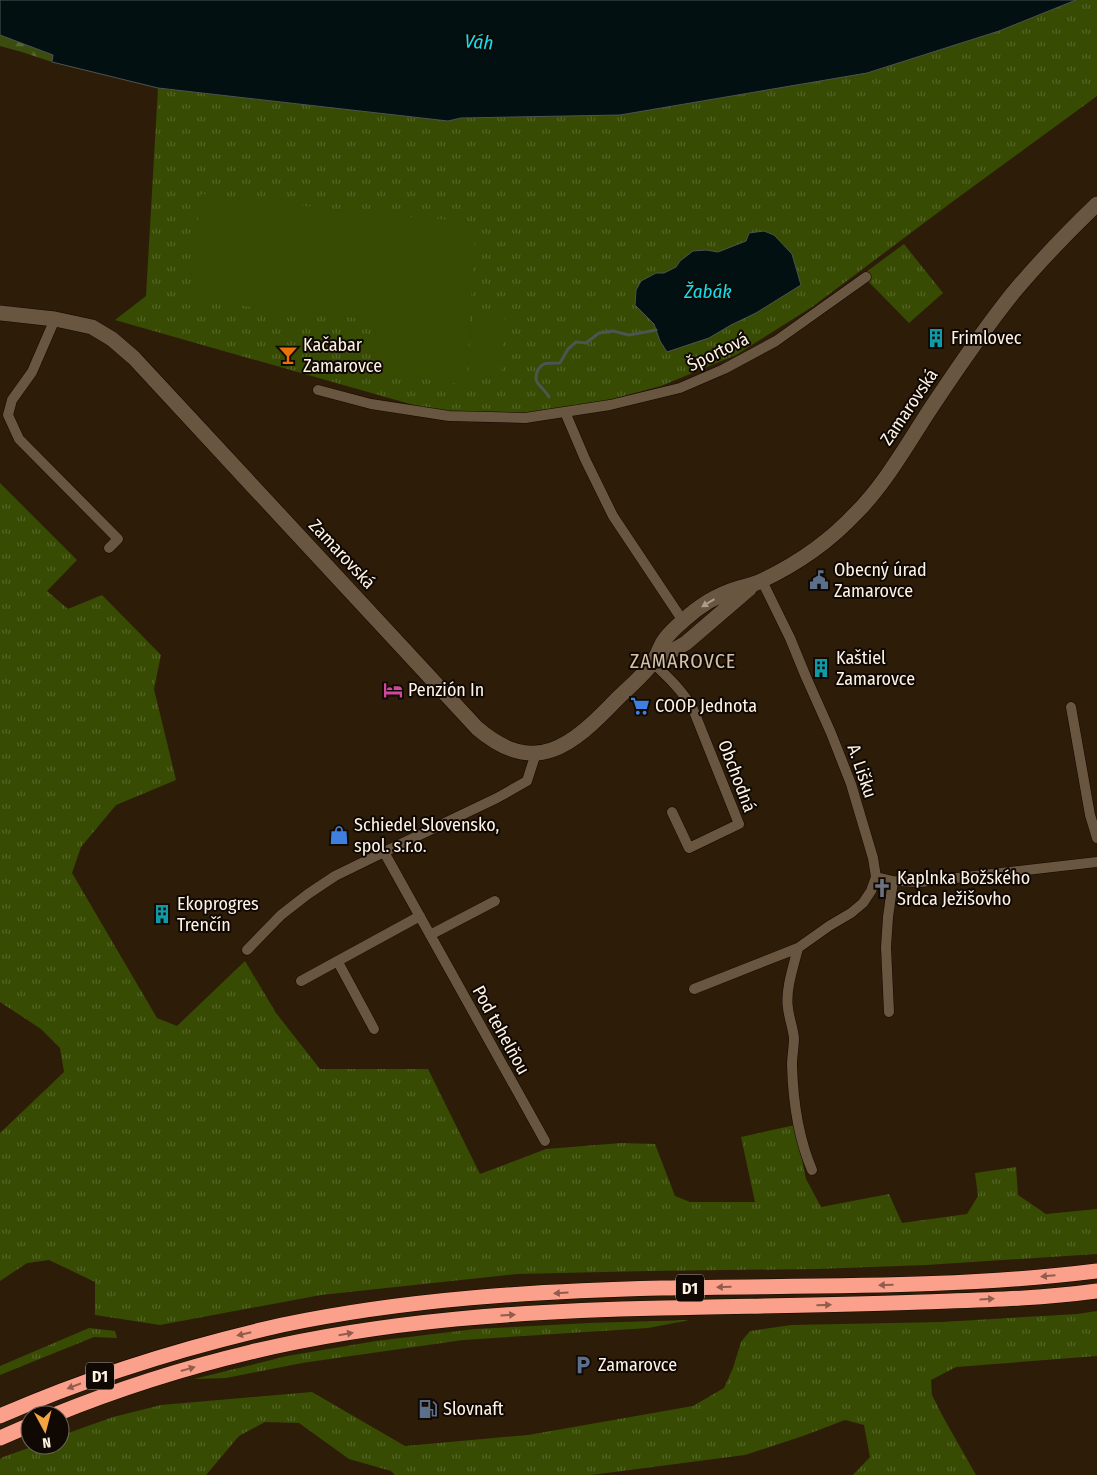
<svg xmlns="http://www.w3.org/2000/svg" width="1097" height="1475" viewBox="0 0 1097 1475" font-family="'Fira Sans Condensed',sans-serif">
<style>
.grass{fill:url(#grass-tufts)}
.forest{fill:url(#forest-firs)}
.pitch{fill:#374b03}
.water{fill:#021011;stroke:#4e5451}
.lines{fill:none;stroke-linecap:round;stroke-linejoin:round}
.stream{stroke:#4e5451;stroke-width:3}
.street-casing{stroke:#150700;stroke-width:11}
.secondary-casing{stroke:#150700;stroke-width:16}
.highway-casing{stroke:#150700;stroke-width:16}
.street{stroke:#685640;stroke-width:10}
.secondary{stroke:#685640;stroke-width:15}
.highway{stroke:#fba08a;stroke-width:15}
.oneway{fill:#ac9d8b}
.oneway2{fill:#915c4d}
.labels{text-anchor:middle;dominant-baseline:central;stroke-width:4;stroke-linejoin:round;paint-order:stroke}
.shield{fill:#100903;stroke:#b7ada2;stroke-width:1}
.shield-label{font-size:16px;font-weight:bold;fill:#fef3e6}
.poi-label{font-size:18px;fill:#fef3e6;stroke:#100903;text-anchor:start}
.street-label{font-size:18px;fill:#fef3e6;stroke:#100903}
.water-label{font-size:19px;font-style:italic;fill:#12e0f1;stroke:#100903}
.quarter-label{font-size:20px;letter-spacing:1px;fill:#d5c0a7;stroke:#100903}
</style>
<defs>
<pattern id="grass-tufts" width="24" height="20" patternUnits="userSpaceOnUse" patternTransform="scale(1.25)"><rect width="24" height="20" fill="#374b03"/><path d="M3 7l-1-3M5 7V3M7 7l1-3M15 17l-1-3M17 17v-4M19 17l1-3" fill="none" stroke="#556528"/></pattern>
<pattern id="forest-firs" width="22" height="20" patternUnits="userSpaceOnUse" patternTransform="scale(1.25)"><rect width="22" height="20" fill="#3a4d0f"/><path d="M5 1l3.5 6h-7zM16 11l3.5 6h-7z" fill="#586732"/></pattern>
</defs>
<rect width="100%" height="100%" fill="#2d1d08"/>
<path class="grass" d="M1076,0H1097V96L948,205L812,307L736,355L661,386L590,405L536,415L438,412L115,320L146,296L158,88L448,121L461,118L620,115L867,73L999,31Z
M904,244L943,293L909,323L862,275Z
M0,483L77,560L47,591L68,609L102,595L161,655L154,689L176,780L116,805L81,847L72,873L157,1018L177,1026L245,961L276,1013L320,1069H428L480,1174L546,1149L621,1143L655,1144L675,1196L690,1202H755L741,1137L795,1125L806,1179L821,1207L889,1194L902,1223L967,1214L978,1196L975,1173L1016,1167L1018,1195L1046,1214L1097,1209V1254L926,1265L816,1269L647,1271L517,1274L321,1295L160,1325L95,1315V1282L49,1260L27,1263L0,1281V1133L64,1072L60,1048L41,1029L0,1002Z
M1097,1311V1356L956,1367L931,1380L932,1395L942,1415L976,1475H853L870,1457L864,1425L845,1420L803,1436L745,1455L591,1475H395L391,1471L349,1459L299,1423L265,1422L239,1436L206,1475H0V1459L3,1457L37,1445H60V1436L113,1417L161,1405L312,1392L405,1446L528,1435L693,1406L724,1388L733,1368L741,1342L750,1331L791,1325L942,1322L1077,1314Z
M690,1320L648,1328L463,1340L302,1363L226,1378L194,1379L287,1356L376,1341L475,1329L590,1323Z
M89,1328L115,1331L117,1338L94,1337L0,1375V1366Z"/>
<path class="forest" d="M0,35L53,55L52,62L22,52L0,46Z"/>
<path class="pitch" d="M201,194L384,215L476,222L466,385L374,371L376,320L189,300Z
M473,313L505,316L501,377L468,375Z"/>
<path class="water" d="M0,0H1076L999,31L867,73L620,115L461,118L448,121L158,88L52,62L53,55L0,35Z
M764,231L774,235L792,254L801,285L756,313L731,325L709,338L667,352L660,341L654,324L635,305L636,290L641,281L656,273H664L676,267L680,261L693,251L706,250L718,252L746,241L749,233Z"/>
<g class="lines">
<path class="stream" d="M549,397C545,390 540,387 537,382C534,376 538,367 544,364C548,363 556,363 560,363L568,349L576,342L586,343L599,333L613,331L629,335L656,330"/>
<g class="street-casing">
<path id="street" d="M55,319L32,372L12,400L8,415L19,439L118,539L109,548
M318,390L371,404L449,416L525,418L610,405L680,388L724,369L776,341L866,277
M565,412L585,459L613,516L683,621
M652,662C668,677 682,690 693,709L739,824L689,848L672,812
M1071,707L1090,815L1097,838
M384,852L545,1141
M876,877L893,881L921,882L1097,862
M430,935L495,901
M798,948C794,965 785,990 788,1008C789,1018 793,1028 794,1038C794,1047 792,1056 792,1065C793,1101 798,1137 812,1170
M247,950L281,915L308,894L335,876L384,852L497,798L527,781L536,753
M338,962L374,1029
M301,981L420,916
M694,989L798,948L829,926L851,913L863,903L871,891L876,877L873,858L851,784L831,733L806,677L790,638L762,581
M889,1012L886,947L888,917L893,881"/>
</g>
<g class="secondary-casing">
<path id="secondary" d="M0,313L55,319L92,327L112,339L134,358L477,728C535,778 572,746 617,699C628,688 644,675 653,662C657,656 659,649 663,642C668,634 677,626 684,620C698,607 717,595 736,589C744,586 753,585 761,581C795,565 830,541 856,513C888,481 911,437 937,399C961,363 986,327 1013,293C1039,262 1068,232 1097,204
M653,662L686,643L750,588"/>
</g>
<g class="highway-casing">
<path id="highway" d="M54,1415C118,1389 184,1368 251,1352C385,1320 525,1311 662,1308C749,1306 836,1305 922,1302C980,1300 1039,1299 1097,1291
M0,1416C91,1376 185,1347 282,1325C406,1299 535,1291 661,1288C806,1285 952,1289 1097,1271
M0,1438L30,1425"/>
</g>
<use href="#street" class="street"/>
<use href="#secondary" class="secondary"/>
<use href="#highway" class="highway"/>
</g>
<defs><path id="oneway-solid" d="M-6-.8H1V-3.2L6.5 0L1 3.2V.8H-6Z" transform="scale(1.25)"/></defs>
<use class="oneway" href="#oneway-solid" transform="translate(708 603) rotate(149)"/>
<g class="oneway2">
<use href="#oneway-solid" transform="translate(1048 1276) rotate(175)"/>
<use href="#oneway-solid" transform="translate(886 1285) rotate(178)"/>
<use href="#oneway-solid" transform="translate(724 1287) rotate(179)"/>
<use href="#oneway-solid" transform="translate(561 1293) rotate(177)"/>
<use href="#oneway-solid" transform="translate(987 1299) rotate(-4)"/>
<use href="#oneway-solid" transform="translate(824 1305) rotate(-1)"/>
<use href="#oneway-solid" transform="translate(508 1315) rotate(-4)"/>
<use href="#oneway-solid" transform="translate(244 1334) rotate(167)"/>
<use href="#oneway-solid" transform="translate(346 1334) rotate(-10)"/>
<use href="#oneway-solid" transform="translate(188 1369) rotate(-16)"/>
<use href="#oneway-solid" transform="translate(74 1386) rotate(159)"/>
</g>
<defs>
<g id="building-bare" transform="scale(1.5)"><path d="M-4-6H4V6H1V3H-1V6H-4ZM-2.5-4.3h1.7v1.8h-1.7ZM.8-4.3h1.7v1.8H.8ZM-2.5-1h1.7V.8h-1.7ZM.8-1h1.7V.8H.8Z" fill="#0f9aa8" stroke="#100903" stroke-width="2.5" paint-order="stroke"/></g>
<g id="bar-bare" transform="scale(1.5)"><path d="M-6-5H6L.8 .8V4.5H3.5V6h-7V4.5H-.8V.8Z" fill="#e8710a" stroke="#100903" stroke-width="2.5" paint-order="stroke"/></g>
<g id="civic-bare" transform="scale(1.5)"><path d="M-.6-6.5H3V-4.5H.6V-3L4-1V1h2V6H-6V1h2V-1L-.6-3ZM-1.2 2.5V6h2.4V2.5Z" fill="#5c6f8a" stroke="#100903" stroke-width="2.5" paint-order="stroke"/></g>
<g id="hotel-bare" transform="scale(1.5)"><path d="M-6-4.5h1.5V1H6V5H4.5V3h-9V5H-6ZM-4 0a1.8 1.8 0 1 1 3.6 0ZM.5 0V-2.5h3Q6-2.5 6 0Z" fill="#d1479c" stroke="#100903" stroke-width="2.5" paint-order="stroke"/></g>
<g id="supermarket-bare" transform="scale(1.5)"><path d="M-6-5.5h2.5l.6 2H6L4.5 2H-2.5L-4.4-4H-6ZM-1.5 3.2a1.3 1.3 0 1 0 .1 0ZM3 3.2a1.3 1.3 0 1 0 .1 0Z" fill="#3f7fe0" stroke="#100903" stroke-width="2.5" paint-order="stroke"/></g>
<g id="shop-bare" transform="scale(1.5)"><path d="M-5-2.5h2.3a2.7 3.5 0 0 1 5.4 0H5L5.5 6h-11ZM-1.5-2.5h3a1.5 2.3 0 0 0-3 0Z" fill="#3f7fe0" stroke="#100903" stroke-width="2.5" paint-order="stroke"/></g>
<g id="church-bare" transform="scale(1.5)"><path d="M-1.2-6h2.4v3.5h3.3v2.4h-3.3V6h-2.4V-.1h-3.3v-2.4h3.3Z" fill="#6b7280" stroke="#100903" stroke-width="2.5" paint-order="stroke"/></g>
<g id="parking-bare" transform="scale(1.5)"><path d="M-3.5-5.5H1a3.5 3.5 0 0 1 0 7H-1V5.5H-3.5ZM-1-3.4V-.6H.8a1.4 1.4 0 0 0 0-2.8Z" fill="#5c6f8a" stroke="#100903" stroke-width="2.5" paint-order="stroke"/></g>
<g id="fuel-bare" transform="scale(1.5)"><path d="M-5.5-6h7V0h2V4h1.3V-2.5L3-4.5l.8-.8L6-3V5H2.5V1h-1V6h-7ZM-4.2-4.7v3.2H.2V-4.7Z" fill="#5c6f8a" stroke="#100903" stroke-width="2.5" paint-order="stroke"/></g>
</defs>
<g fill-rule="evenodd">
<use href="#building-bare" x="936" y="338"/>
<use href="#bar-bare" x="288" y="355"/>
<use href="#civic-bare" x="819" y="580"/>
<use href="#building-bare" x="821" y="668"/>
<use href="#hotel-bare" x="393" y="690"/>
<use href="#supermarket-bare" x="640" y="706"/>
<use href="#shop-bare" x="339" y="835"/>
<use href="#church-bare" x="882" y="888"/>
<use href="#building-bare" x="162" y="914"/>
<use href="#parking-bare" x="583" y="1365"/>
<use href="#fuel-bare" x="428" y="1409"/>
</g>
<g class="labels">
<g class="shield">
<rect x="676" y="1274.5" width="28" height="27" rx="4"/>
<rect x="86" y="1362.5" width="28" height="27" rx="4"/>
</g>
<g class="shield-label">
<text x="690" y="1288">D1</text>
<text x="100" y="1376">D1</text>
</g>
<g class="poi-label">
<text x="951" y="338">Frimlovec</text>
<text x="303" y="345">Kačabar<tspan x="303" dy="21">Zamarovce</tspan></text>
<text x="834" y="570">Obecný úrad<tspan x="834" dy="21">Zamarovce</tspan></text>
<text x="836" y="658">Kaštiel<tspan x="836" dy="21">Zamarovce</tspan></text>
<text x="408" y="690">Penzión In</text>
<text x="655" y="706">COOP Jednota</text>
<text x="354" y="825">Schiedel Slovensko,<tspan x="354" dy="21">spol. s.r.o.</tspan></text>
<text x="897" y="878">Kaplnka Božského<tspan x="897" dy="21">Srdca Ježišovho</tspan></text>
<text x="177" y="904">Ekoprogres<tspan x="177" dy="21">Trenčín</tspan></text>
<text x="598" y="1365">Zamarovce</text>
<text x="443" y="1409">Slovnaft</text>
</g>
<g class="street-label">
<text transform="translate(718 352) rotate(-26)">Športová</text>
<text transform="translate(909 407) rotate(-56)">Zamarovská</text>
<text transform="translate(342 554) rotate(47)">Zamarovská</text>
<text transform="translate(862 771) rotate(71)">A. Lišku</text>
<text transform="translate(737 776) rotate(69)">Obchodná</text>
<text transform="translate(501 1030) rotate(61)">Pod tehelňou</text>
</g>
<g class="water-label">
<text transform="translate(479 42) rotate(5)">Váh</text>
<text x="708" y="291">Žabák</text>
</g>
<g class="quarter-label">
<text x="683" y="661">ZAMAROVCE</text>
</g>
</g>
<g transform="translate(45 1430) rotate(173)"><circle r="24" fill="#100903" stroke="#6f675e"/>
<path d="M0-4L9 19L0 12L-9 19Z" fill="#f4a443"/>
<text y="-8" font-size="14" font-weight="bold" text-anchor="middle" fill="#fef3e6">N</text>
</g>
</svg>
